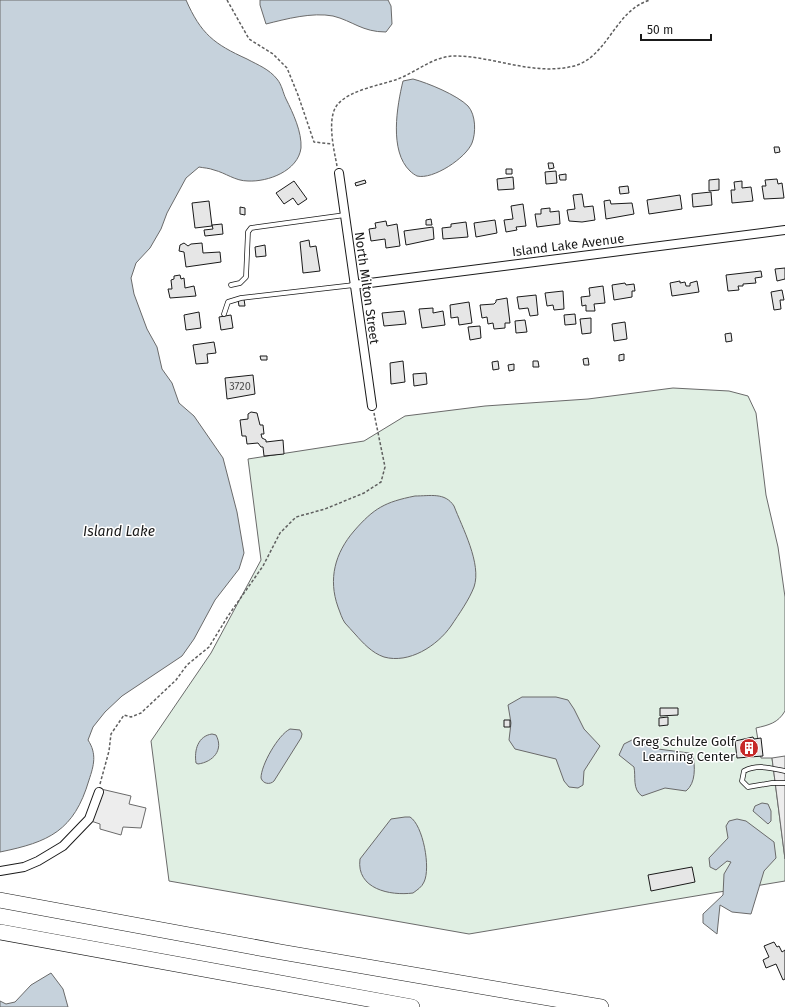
<svg xmlns="http://www.w3.org/2000/svg" width="785" height="1007" viewBox="0 0 785 1007" font-family="'Fira Sans',sans-serif">
<style>
.green{fill:#e0efe3;stroke:#6a6a6a}
.parking{fill:#ededed;stroke:#6a6a6a}
.water{fill:#c6d2dc;stroke:#6a6a6a}
.building{fill:#e6e6e6;stroke:#1a1a1a}
.lines{fill:none;stroke-linecap:round;stroke-linejoin:round}
.service-casing{stroke:#1a1a1a;stroke-width:5.5}
.minor-casing{stroke:#1a1a1a;stroke-width:10}
.motorway-casing{stroke:#1a1a1a;stroke-width:16}
.path{stroke:#5f5f5f;stroke-width:1.5;stroke-dasharray:3 2;stroke-linecap:butt}
.service{stroke:#fff;stroke-width:4}
.minor{stroke:#fff;stroke-width:8}
.motorway{stroke:#fff;stroke-width:15}
.labels{text-anchor:middle;dominant-baseline:central;stroke-width:3;stroke-linejoin:round;paint-order:stroke}
.number-label{font-size:11px;fill:#4d4d4d}
.street-label{font-size:13px;fill:#1a1a1a;stroke:#fff}
.poi-label{font-size:13px;fill:#1a1a1a;stroke:#fff;text-anchor:end}
.water-label{font-size:14px;font-style:italic;fill:#1a1a1a;stroke:#fff}
</style>
<rect width="100%" height="100%" fill="#fff"/>
<path class="green" d="M673,388L729,391L748,396L756,413L766,495L778,547L785,597V711C778,723 769,725 756,728L761,758H772L785,859V881L469,934L169,881L151,741L211,653L261,560L248,459L364,441L405,416L485,406L588,399Z"/>
<path class="parking" d="M785,756V859L772,758Z
M101,789L131,796L129,804L146,808L141,828L123,827L121,835L100,829V824L85,819L93,799Z"/>
<path class="water" d="M0,0H186C201,34 214,44 247,59C258,65 269,69 277,79C282,85 283,93 286,99C293,113 302,132 301,148C298,171 268,182 248,181C235,181 226,173 214,170C209,168 204,168 199,167L186,178L167,213L161,229L150,248L136,263L131,278L134,294L147,329L157,347L162,369L172,383L179,403L194,416L223,458L237,512L244,553L239,569L215,600L194,639L182,656L122,696L105,712L93,727L88,740C97,754 94,765 89,780C74,831 49,842 0,852Z
M260,0H388L391,6L392,24L386,32C362,32 353,21 333,16C312,12 286,19 266,24L260,5Z
M413,79C428,83 457,95 468,106C476,115 476,133 472,143C466,158 433,180 417,176C415,175 412,173 410,171C389,151 397,106 403,81Z
M415,496C430,496 445,492 454,506C462,527 482,564 474,587C469,600 459,614 451,626C437,646 409,664 384,657C372,653 363,643 355,634C352,630 348,627 345,623C342,619 340,612 338,607C328,579 335,553 354,531C374,508 385,502 415,496Z
M522,697H556L568,700L574,709L584,729L600,746L584,771L583,785L578,788L569,787L564,781L556,759L515,749L509,740L511,723L508,705Z
M290,729L300,730L302,734L301,738L274,781C270,785 263,784 261,778C261,765 278,735 290,729Z
M212,734L216,735C224,750 213,762 198,764L196,763C194,750 198,736 212,734Z
M632,740L658,749L689,753L693,755C695,767 696,783 686,791L665,788L642,796C632,789 636,777 634,767L619,755L624,744Z
M762,803L768,804L771,811V821L768,824L753,811L755,806Z
M405,817H410C423,825 431,868 424,882C422,887 417,890 413,893C390,896 356,889 360,859L391,819Z
M737,819L746,821L774,842L776,858L764,871L751,914L732,912L720,905L717,934L703,923V914L723,895L724,874L731,862L727,861L716,870L710,867L709,858L728,838L726,826L729,821Z
M51,973L63,989L68,1007H0V1001L6,1004L15,1002L31,985Z"/>
<path class="building" d="M774,147H779L780,152L775,153Z
M548,163H553L554,168L549,169Z
M506,169H512V174H506Z
M556,171L557,183L546,184L545,172Z
M566,174V180H560L559,175Z
M513,177L514,189L498,190L497,179Z
M719,179V190L709,191V180Z
M777,179L778,184L782,183L784,198L764,199L762,186H766L765,180Z
M365,180L366,183L356,186L355,183Z
M294,181L307,199L298,205L293,198L284,204L276,193Z
M742,181V188L751,187L753,201L732,203L731,190H735L734,182Z
M628,186L629,193L620,194L619,187Z
M711,192L712,205L693,207L692,194Z
M582,194L584,207L593,206L595,220L582,222L569,221L567,210L575,209L573,195Z
M680,195L682,209L649,214L647,200Z
M610,200L611,204L632,203L634,214L606,219L604,201Z
M209,201L212,226L195,228L192,203Z
M523,204L526,226L516,227L517,230L506,232L504,220L513,219L511,206Z
M240,207L245,208V215L240,214Z
M550,208V212L559,211L560,224L537,227L535,214H541V209Z
M431,219L432,225H426V220Z
M495,220L497,233L476,237L474,223Z
M386,221L387,226L397,224L400,246L386,248L385,239L371,241L369,229L376,228L375,223Z
M466,222L468,237L443,239L442,228L451,227V224Z
M222,224L223,234L205,236L204,230L213,229L212,225Z
M433,227L434,239L406,245L404,231Z
M309,240L310,247L316,246L320,271L303,273L300,242Z
M202,243L203,253L220,252L221,262L186,267L184,252L179,251L180,245L184,243L188,246L191,244Z
M265,245L266,256L256,257L255,247Z
M785,268V279L777,281L775,269Z
M761,271L762,277L755,278L756,283L743,284V286H738L739,290L728,291L726,275Z
M180,275L181,279L184,278L185,288L194,286L196,296L170,298L168,289H172L171,280L174,279V276Z
M680,281V283L685,282L686,286H690V283L697,281L699,292L672,296L670,283Z
M625,283L626,285L634,284L635,291H632V297L614,300L612,285Z
M603,286L605,303L594,304L595,311H586V305L582,306L581,297L590,296L589,288Z
M782,290L784,300H780L781,309L774,310L771,292Z
M563,291L564,309L554,310L553,305L547,306L545,293Z
M536,295L538,315L530,316L528,308L519,309L517,297Z
M507,298L510,323H505V328L494,329L493,323L488,324L487,317L482,318L480,305L494,304L496,302V300Z
M244,299L245,306H239L238,300Z
M469,302L472,323L459,325L458,317L451,318L450,305Z
M433,308V313L443,311L445,325L422,328L419,309Z
M404,311L406,324L384,326L382,313Z
M199,312L201,328L186,330L184,315Z
M575,314L576,324L565,325L564,315Z
M231,315L233,328L221,330L219,317Z
M591,318V333L582,334L580,319Z
M525,320L527,332L516,333L515,321Z
M625,322L627,339L614,341L612,324Z
M480,326L481,338L470,340L468,327Z
M731,333L732,341L726,342L725,334Z
M214,342L216,353L207,354L208,363L196,364L193,345Z
M624,354V360L619,361V355Z
M260,356H267V360H261Z
M588,358L589,365H584L583,359Z
M403,361L405,382L391,384L390,363Z
M498,361L499,369L493,370L492,362Z
M533,361H538L539,367H533Z
M514,364V370L509,371L508,365Z
M426,373L427,384L414,386L413,374Z
M253,375L255,394L227,399L225,378Z
M251,412L257,413L260,425H263L264,434H261L262,438L266,440V442L283,440L284,454L264,456L263,447H261L258,443L247,444L246,436H242L240,420L248,419V414Z
M660,708H678V715L660,716Z
M668,717V725L659,726V718Z
M504,720H510V727H504Z
M753,737L754,739L761,738L763,756L737,758L735,741Z
M692,867L695,882L651,891L648,875Z
M774,942L777,947L779,946L782,952L785,950V979L783,980L776,964L766,968L763,960L769,957L764,946Z"/>
<g class="lines">
<g class="service-casing">
<path id="service" d="M231,285L240,283L246,277L248,232L251,228L345,215
M224,314L228,302L241,298L354,285
M785,771C770,768 758,764 744,771L742,781L748,787L772,783H785"/>
</g>
<g class="minor-casing">
<path id="minor" d="M339,173L372,406
M354,285L785,230
M0,871L24,867L38,861L63,846L89,819L99,792"/>
</g>
<g class="motorway-casing">
<path id="motorway" d="M0,900L281,952L601,1007
M0,932L412,1007"/>
</g>
<path class="path" d="M227,0L249,39L273,54L287,68L298,95L314,142L332,144
M337,166C334,150 326,117 338,104C350,90 381,85 398,79C418,71 435,55 457,56C496,57 534,76 574,66C608,57 615,10 650,0
M100,784L109,751L111,734L124,715L131,717L141,713L176,680L187,665L209,647L228,616L263,566L280,533L296,517L325,509L364,493L381,482L385,467L374,413"/>
<use href="#service" class="service"/>
<use href="#minor" class="minor"/>
<use href="#motorway" class="motorway"/>
</g>
<defs>
<g id="building-disc" transform="scale(1)"><circle r="9.5" fill="#c62828" stroke="#fff"/><path d="M-4-6H4V6H1V3H-1V6H-4ZM-2.5-4.3h1.7v1.8h-1.7ZM.8-4.3h1.7v1.8H.8ZM-2.5-1h1.7V.8h-1.7ZM.8-1h1.7V.8H.8Z" fill="#fff"/></g>
</defs>
<g fill-rule="evenodd">
<use href="#building-disc" x="749" y="748"/>
</g>
<g class="labels">
<g class="number-label">
<text x="240" y="386">3720</text>
</g>
<g class="street-label">
<text transform="translate(568 245) rotate(-7)">Island Lake Avenue</text>
<text transform="translate(367 288) rotate(82)">North Milton Street</text>
</g>
<g class="poi-label">
<text x="735" y="741">Greg Schulze Golf<tspan x="735" dy="15">Learning Center</tspan></text>
</g>
<g class="water-label">
<text x="119" y="531">Island Lake</text>
</g>
</g>
<path d="M641 34v6h70v-6" fill="none" stroke="#1a1a1a" stroke-width="2"/>
<text x="647" y="34" font-size="12" fill="#1a1a1a" stroke="#ffffff" stroke-width="3" paint-order="stroke">50 m</text>
</svg>
